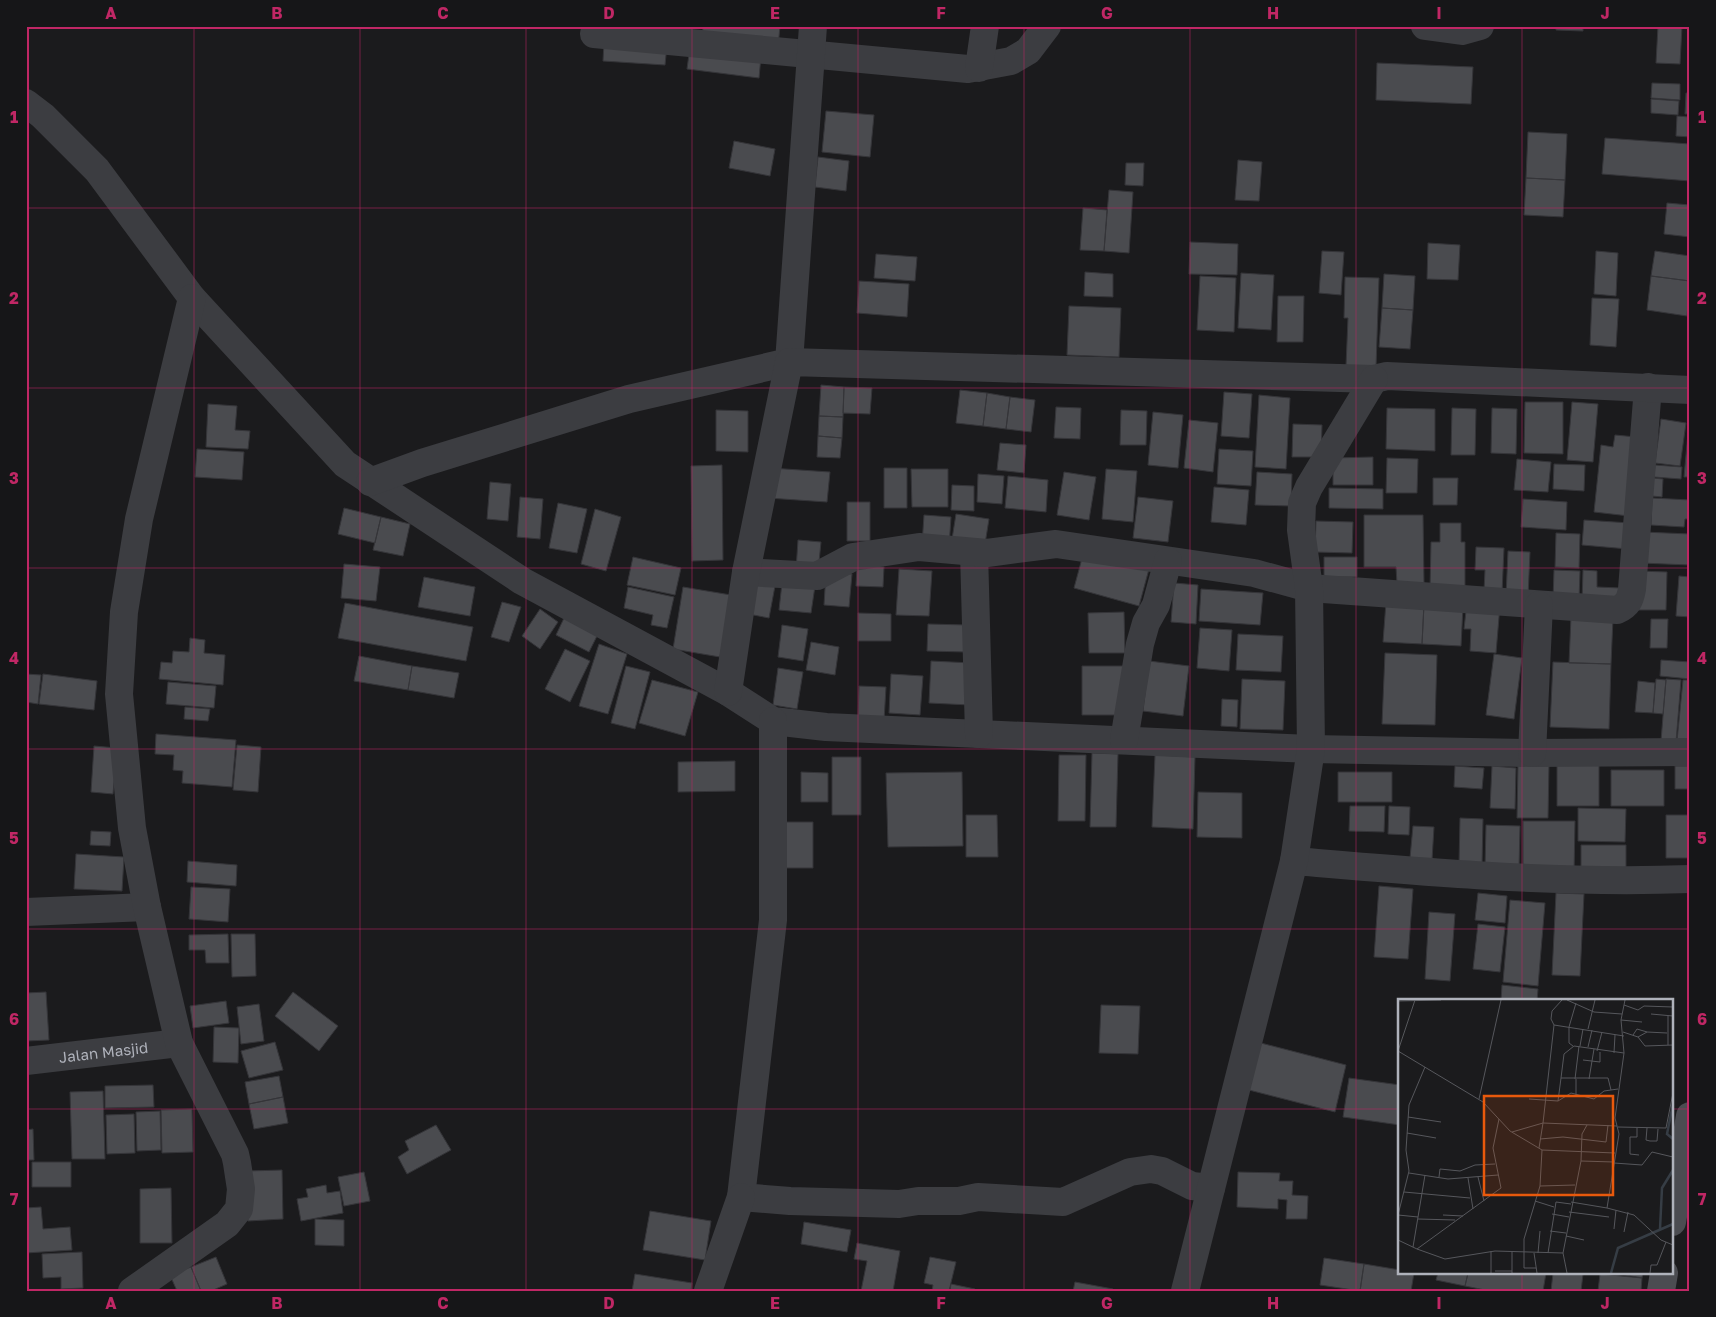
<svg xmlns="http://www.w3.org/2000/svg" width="1716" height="1317" viewBox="0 0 1716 1317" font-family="'Golos Text',sans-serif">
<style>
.building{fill:#4a4b4f;stroke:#353539}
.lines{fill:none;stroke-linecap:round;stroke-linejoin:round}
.minor{stroke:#3c3d41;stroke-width:28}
.secondary{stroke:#4b4c51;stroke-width:28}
.grid{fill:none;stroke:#c02765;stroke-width:1;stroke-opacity:0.55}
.labels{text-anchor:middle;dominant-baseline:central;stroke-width:5;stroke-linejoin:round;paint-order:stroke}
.street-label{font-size:15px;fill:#afb2bb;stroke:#161618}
.inset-river{fill:none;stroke:#363d45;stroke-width:2.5}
.inset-road{fill:none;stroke:#56575c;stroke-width:1}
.view{fill:#e8590c;fill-opacity:0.15;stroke:#e8590c;stroke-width:2.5}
.inset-edge{fill:none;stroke:#afb2bb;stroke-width:2.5}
.neatline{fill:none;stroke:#c02765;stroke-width:2}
.grid-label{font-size:16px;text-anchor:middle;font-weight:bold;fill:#c02765}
</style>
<rect width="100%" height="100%" fill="#1b1b1d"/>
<path class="building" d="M703,26H780L778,47L702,40Z
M1556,26H1583V31L1556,30Z
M1658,26H1682L1680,64L1656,63Z
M604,42L667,45L665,65L603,61Z
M690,47L761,56L759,78L687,69Z
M1377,63L1473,67L1471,104L1376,100Z
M1652,83L1680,84V100L1651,98Z
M1686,93H1690V114H1685Z
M1651,99L1679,101L1678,115L1651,113Z
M826,111L874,115L870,157L822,152Z
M1677,116L1690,117V137L1676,136Z
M1528,132L1567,134L1565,180L1526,178Z
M1605,138L1690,144V181L1602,174Z
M734,141L775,149L770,176L729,168Z
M818,157L849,161L846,191L815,187Z
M1238,160L1262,162L1259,201L1235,200Z
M1126,163H1144L1143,186L1125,185Z
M1526,178L1565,180L1563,217L1524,215Z
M1109,190L1133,192L1129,253L1104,251Z
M1667,203L1690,205V237L1664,234Z
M1083,208L1107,210L1104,251L1080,250Z
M1190,242L1238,244L1237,275L1189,274Z
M1428,243L1460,245L1458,280L1427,279Z
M1322,251L1344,252L1341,295L1319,293Z
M1596,251L1618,253L1616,296L1594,294Z
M1655,251L1690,256V281L1651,276Z
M876,254L917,257L915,281L874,278Z
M1085,272L1113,274V297L1084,296Z
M1241,273L1274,275L1271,330L1238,328Z
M1384,274L1415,276L1413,310L1382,308Z
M1200,276L1236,278L1234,332L1197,330Z
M1651,276L1690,281L1687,316L1647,310Z
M1345,277L1379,278L1376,367L1346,366L1348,318H1344Z
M859,281L909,284L907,317L857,313Z
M1278,296H1304L1303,342H1277Z
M1592,298L1619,299L1616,347L1590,345Z
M1069,306L1121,308L1119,357L1067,355Z
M1382,308L1413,310L1410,349L1379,347Z
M821,385L844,387L843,417L819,416Z
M844,387L872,388L870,414L843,413Z
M960,390L987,393L983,426L956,423Z
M1224,392L1252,394L1249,438L1221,436Z
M987,393L1010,397L1006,429L983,426Z
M1259,395L1290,398L1286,469L1255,467Z
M1010,397L1035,400L1031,432L1006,429Z
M1525,402H1563V454L1524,453Z
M1572,402L1598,404L1593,462L1567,460Z
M208,404L237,406L235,430L250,431L248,449L206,447Z
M1056,407L1081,408L1080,439L1054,438Z
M1387,408L1435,409V451L1386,449Z
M1452,408L1476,409L1475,455H1451Z
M1492,408L1517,409L1516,454L1491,453Z
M716,410L748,411V452L716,451Z
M1121,410L1147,411L1146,445H1120Z
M1153,412L1183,415L1178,468L1148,465Z
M819,416L843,417L842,438L818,436Z
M1661,419L1686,423L1680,466L1655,463Z
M1189,420L1218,423L1213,472L1184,468Z
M1689,422H1690V477H1684Z
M1293,424L1322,425L1321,457H1292Z
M1615,435L1636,437L1629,516L1594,512L1601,445L1613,447Z
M818,436L842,438L840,458L817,457Z
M1000,443L1026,445L1024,473L997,470Z
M197,449L244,452L242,480L195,477Z
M1219,449L1253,451L1251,486L1217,484Z
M1373,457V485H1333V458Z
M1387,458L1418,459L1417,493H1386Z
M1517,459L1551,462L1548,492L1514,490Z
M1554,464L1585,465L1584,491L1553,489Z
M722,465L723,560L692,561L691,466Z
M1655,465L1682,467L1681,479L1654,477Z
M770,468L830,472L827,502L768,498Z
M884,468H907V508H884Z
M911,469H948V507H912Z
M1106,469L1137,471L1133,522L1102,519Z
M1064,472L1096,477L1089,520L1057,515Z
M1257,472L1292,474L1291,506L1255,505Z
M978,474L1004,476L1002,504L977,502Z
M1008,476L1048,480L1046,512L1005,508Z
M1433,478H1458L1457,505H1433Z
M1653,478L1663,479L1662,497L1652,496Z
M490,482L511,484L508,521L487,519Z
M952,485L974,486V511L951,510Z
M1214,487L1249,490L1246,525L1211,522Z
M1329,488L1383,489V509L1329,508Z
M520,497L543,499L540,539L517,537Z
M1138,497L1173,501L1168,542L1133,538Z
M1652,498L1690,500V519H1685L1684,527L1651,525Z
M1523,499L1567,502L1566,530L1521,527Z
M847,502H870V541H847Z
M558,503L587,509L577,553L549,548Z
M344,508L381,517L375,543L338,534Z
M595,509L621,517L606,571L581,564Z
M956,514L989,519L985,544L952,539Z
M924,515L951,517L949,547L922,545Z
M1364,515H1423L1424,583L1397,584L1396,567H1364Z
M381,517L410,524L403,556L373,550Z
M1584,520L1630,523L1628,549L1582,545Z
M1316,521L1353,522L1352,553L1315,552Z
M1440,523H1461V542H1465V590L1430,589L1431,542H1440Z
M1643,532L1690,534V565L1641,563Z
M1556,533L1580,534L1579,568L1555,567Z
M798,540L821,542L818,572L796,570Z
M1476,547L1504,548L1502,593L1484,591L1485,570H1475Z
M1084,551L1149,569L1139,606L1074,588Z
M1508,551L1530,552L1528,597L1506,596Z
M633,557L681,568L675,595L627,585Z
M1324,557H1357V577H1324Z
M344,564L380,567L376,601L341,598Z
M857,566L884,567L883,587L856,586Z
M899,569L932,571L929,616L896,615Z
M1554,570L1580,571L1579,600H1553Z
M1583,570L1597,571V587L1620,588L1619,604L1582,602Z
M1638,571L1667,572L1666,610H1636Z
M826,572L852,574L849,607L824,605Z
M1679,576L1690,577V617L1676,616Z
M424,577L475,587L470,616L418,607Z
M748,581L775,586L769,618L743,613Z
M782,583L815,586L811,613L779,610Z
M1174,583L1198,585L1196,624L1171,622Z
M628,587L674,597L667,628L651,625L653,615L624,608Z
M683,587L731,595L720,657L673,649Z
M1201,589L1263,593L1260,625L1199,621Z
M502,602L521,607L509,642L491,637Z
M1386,602L1424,604L1422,644L1383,642Z
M1467,602L1500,605L1496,653L1470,651L1471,629H1464Z
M345,603L473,627L466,661L338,638Z
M1424,604L1463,606L1461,646L1422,644Z
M540,609L558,622L540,649L522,636Z
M1124,612L1125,653H1089L1088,613Z
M858,613L891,614V641H858Z
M565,616L598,634L589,652L556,635Z
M1571,617L1613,618L1611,664L1569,663Z
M1651,619H1668L1667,648H1650Z
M928,624L966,625V652L927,651Z
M782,625L808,629L803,661L778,657Z
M1200,628L1232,630L1229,671L1197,668Z
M1238,634L1283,636L1281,672L1236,670Z
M190,638L205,640L204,653L225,655L223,685L159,679L161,662L172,663L173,651L189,652Z
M811,642L839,647L835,675L806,670Z
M599,644L627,654L608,714L579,706Z
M565,649L590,661L570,702L545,689Z
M1385,653L1437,655L1435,725L1382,724Z
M1494,654L1522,658L1514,719L1486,715Z
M359,656L412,666L408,690L354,681Z
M1661,660L1690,662V679L1660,676Z
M931,661L972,663L970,705L929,703Z
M1149,661L1189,666L1183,716L1143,711Z
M1553,662L1611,664L1609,729L1550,727Z
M412,666L459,673L454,698L408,690Z
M626,666L650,672L635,729L611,723Z
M1082,666H1125V715H1082Z
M778,668L803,672L797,709L773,705Z
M26,674L41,675L38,704L26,702Z
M43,674L97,681L94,710L39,704Z
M891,674L923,676L920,715L889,713Z
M1242,679L1285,681L1283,730L1240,729Z
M1656,679L1666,680L1663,714L1653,713Z
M1666,679L1681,680L1676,742L1661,741Z
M652,680L698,692L685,736L639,723Z
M1683,680H1690V742L1677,741Z
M1638,681L1655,683L1653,713L1635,712Z
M168,682L216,686L214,708L166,704Z
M859,686L886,687L884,721L858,719Z
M1222,699L1238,700L1237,727L1221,726Z
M185,707L210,709L208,721L184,719Z
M156,734L236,740L232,787L182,783L183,771L173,770L174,755L155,754Z
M237,745L261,747L258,792L233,790Z
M94,746L117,748L113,794L91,792Z
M1092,753L1118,754L1116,827H1090Z
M1059,755H1086L1085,821H1058Z
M1155,755L1195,757L1193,829L1152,827Z
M832,757H861V815H832Z
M735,761V791L678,792V762Z
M1557,762H1599V806H1557Z
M1518,764H1549L1548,818H1517Z
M1455,766L1484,768L1482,789L1454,787Z
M1492,766L1516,768L1515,809L1490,808Z
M1675,766H1690V789H1675Z
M1611,770H1664V806H1611Z
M801,772L828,773V802H801Z
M962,772L963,846L888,847L886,773Z
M1338,772H1392V802H1338Z
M1198,792L1242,793V838L1197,837Z
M1350,806H1385L1384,832L1349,831Z
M1389,806L1410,807L1409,835L1388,834Z
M1578,808L1626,809L1625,842L1578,841Z
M966,815H997L998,857H966Z
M1666,815H1690V858H1666Z
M1460,818L1483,819L1482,865L1459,864Z
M1523,821H1575L1574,873H1523Z
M781,822H813V868H780Z
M1486,825L1520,826L1519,868H1485Z
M1413,826L1434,827L1432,860L1410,858Z
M91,831L111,832L110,846L90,845Z
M1581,845H1626V877H1581Z
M76,854L124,857L122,891L74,889Z
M188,861L237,865L236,886L187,882Z
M1379,886L1413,889L1408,959L1374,957Z
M191,887L230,889L228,922L189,919Z
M1478,893L1507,896L1505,923L1475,920Z
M1556,893L1584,894L1580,976L1552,975Z
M1510,900L1545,903L1538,986L1503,982Z
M1429,912L1455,914L1450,981L1425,979Z
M1478,924L1505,927L1500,972L1473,969Z
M228,934L229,963H206L205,950H189V935Z
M231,934H255L256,976L232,977Z
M1502,985L1538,989L1537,1001H1501Z
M46,992L49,1040L26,1041V993Z
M293,992L338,1026L319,1051L275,1016Z
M226,1001L229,1023L193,1028L190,1006Z
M259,1004L264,1041L241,1044L237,1007Z
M1101,1005L1140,1006L1138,1054L1099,1053Z
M214,1027L239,1028L238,1063L213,1062Z
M275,1042L283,1070L249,1078L241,1051Z
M1257,1042L1346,1065L1335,1112L1245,1089Z
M279,1076L283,1097L249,1104L245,1082Z
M1349,1078L1400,1085V1125L1343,1117Z
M153,1085L154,1107L105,1108V1086Z
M103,1091L105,1159H72L70,1092Z
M283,1097L288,1123L254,1129L249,1104Z
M192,1109L193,1152L162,1153L161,1110Z
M160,1111L161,1150L137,1151L136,1112Z
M134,1114L135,1153L107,1154L106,1115Z
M436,1125L451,1150L407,1174L398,1157L409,1150L405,1141Z
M33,1129L34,1160H26V1130Z
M32,1162H71V1187H32Z
M282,1170L283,1219L248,1221L247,1171Z
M364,1172L370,1201L344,1206L338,1177Z
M1238,1172L1280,1173L1279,1181H1293L1292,1195L1308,1196L1307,1219H1286L1287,1200L1278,1199V1209L1237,1207Z
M326,1185L327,1193L340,1191L343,1213L301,1221L297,1199L308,1197L306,1189Z
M171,1188L172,1243H140V1189Z
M41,1207L43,1229L70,1227L72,1250L26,1253V1208Z
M650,1211L711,1221L705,1260L643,1250Z
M315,1219L344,1220V1246L315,1245Z
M804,1222L851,1230L847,1252L801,1244Z
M857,1243L900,1251L893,1291H861L867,1261L854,1259Z
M82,1252L83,1288L61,1289V1277L43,1278L42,1254Z
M216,1257L227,1284L211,1291H201L191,1267Z
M930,1257L956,1262L949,1291H932L933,1285L924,1283Z
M1324,1258L1364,1264L1360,1291L1320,1285Z
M1364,1264L1400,1270V1273H1414L1411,1291H1360Z
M191,1267L201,1291H177L170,1275Z
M1438,1273H1468L1465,1286L1436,1280Z
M1468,1273H1546L1543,1291H1490L1465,1286Z
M1553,1273L1583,1274L1581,1291H1551Z
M1615,1273H1643L1642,1278Z
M635,1274L692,1283L691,1291H632Z
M1600,1274L1642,1278L1641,1291H1598Z
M1075,1282L1113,1289V1291H1073Z
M951,1284L975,1289V1291H950Z"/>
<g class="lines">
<g class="minor">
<path d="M1425,26L1462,31L1480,26"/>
<path d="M594,34L968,69L1011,61L1028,51L1047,26"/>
<path d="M979,68L985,26"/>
<path d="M26,103L43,116L97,170L192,298L345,464L522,581L728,692L773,721L826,727L1311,749L1532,753L1690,752"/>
<path d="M370,482L422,463L629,399L789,362L813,26"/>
<path d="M974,552L979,734"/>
<path d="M746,572L817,576L853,557L919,547L987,553L1056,544L1254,573L1309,588L1617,610C1628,605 1630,600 1632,589L1648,387"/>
<path d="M728,692L746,572L789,362L1374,379L1387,376L1690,390"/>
<path d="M773,721V920L741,1197L790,1201L899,1204L918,1201H959L978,1197L1063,1202L1130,1172L1151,1169L1162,1171L1192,1186L1211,1188"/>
<path d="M1124,740L1140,644L1146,623L1156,605L1168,561"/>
<path d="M1532,753L1539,605"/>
<path d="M1294,861C1426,872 1557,884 1690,879"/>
<path d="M26,912L147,907"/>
<path id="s1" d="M26,1061L179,1043"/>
<path d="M132,1291L227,1224L239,1209L241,1189L237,1163L235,1154L179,1043L147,907L132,828L119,694L124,612L139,519L192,298"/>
<path d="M708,1291L741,1197"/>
<path d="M1185,1291L1294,861L1311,749L1309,588L1301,530L1302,503L1309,487L1374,379"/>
</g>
<path class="secondary" d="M1672,1222L1690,1116
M1661,1291L1664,1273"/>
</g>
<path class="grid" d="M194,26V1291M360,26V1291M526,26V1291M692,26V1291M858,26V1291M1024,26V1291M1190,26V1291M1356,26V1291M1522,26V1001M26,208H1690M26,388H1690M26,568H1690M26,749H1690M26,929H1690M26,1109H1400M1672,1109H1690M1522,1273V1291"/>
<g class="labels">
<g class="street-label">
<text stroke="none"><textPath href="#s1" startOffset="78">Jalan Masjid</textPath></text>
</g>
</g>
<g transform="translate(1398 999)">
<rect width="275" height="275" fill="#1b1b1d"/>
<path class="inset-river" d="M275,105L269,135L275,140M262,230L264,189L275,171M213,274L220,249L275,225"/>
<path class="inset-road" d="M17,1L0,52L85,103L112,132L144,151L217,154M164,1L154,12L153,20L156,26L226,37M169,1L196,13L224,15M227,1L223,21L226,54L217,119L221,135L209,209L236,216L263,241L275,246M0,2L43,1M226,6L240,11L246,7L275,8M253,15L275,17M223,21L244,23M190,30L197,1M225,33L240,38L247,47L275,46M235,36L239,30L249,33M240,38L249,33L269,34M270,46V16M175,47L171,44V28L178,4M182,47L185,30M190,48L194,31M199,52L204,33M216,54L217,36M185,61L202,63V53M177,80L181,47M178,80V96M191,80L196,50M213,91L210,79H163L166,55L176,47L226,54M81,100L103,1M131,100L160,102L173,94L196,100L206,92L220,90M160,102L163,79M10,118L43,123M220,128L268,129L275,94M239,129V138H232V155L241,156M249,129L248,141L252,142H259L260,130M114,133L145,124L156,26M9,134L38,139M142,140L165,138L208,143L210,126M141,149L145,124L219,127M144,151L142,187L177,186M183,162L216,163M216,164L244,166L254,153L275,158M11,174L50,180L100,176M41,178L42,170L62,172L77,166L97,165M80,178L86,202M70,179L75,210M6,193L72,199M137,202L156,208M173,203L209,209M171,213L211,218M154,215L171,218M45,216L65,217M20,218L0,216L11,172L8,151L11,106L27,68M20,220L57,221M216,230L218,211M152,232L168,234M226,233L230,213M168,237L186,241M0,241L19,250L103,189L95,149L101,120M15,248L27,176M19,250L47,260L97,252L165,254L183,162L184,135L189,126M114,252V274M136,254L139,274M140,254L142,232M150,254L158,203L173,205M165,254L169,274M138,269H126V240L142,187M97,272H114M93,274V252M252,274L253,266H259L268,243"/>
<path class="view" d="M86,97H215V196H86Z"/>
<rect width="275" height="275" class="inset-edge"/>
</g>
<rect width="1716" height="1317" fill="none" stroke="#161618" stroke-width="55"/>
<rect x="28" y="28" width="1660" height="1262" class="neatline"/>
<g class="grid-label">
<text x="111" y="19">A</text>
<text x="277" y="19">B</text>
<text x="443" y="19">C</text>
<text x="609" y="19">D</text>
<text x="775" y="19">E</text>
<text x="941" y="19">F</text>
<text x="1107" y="19">G</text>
<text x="1273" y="19">H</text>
<text x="1439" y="19">I</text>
<text x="1605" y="19">J</text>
<text x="14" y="123">1</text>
<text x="1702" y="123">1</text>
<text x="14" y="304">2</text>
<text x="1702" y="304">2</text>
<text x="14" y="484">3</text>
<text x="1702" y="484">3</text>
<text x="14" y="664">4</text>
<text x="1702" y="664">4</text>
<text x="14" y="844">5</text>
<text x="1702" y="844">5</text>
<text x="14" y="1025">6</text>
<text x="1702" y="1025">6</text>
<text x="14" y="1205">7</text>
<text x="1702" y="1205">7</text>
<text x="111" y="1309">A</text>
<text x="277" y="1309">B</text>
<text x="443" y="1309">C</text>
<text x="609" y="1309">D</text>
<text x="775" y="1309">E</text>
<text x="941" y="1309">F</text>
<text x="1107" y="1309">G</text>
<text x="1273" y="1309">H</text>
<text x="1439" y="1309">I</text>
<text x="1605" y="1309">J</text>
</g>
</svg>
